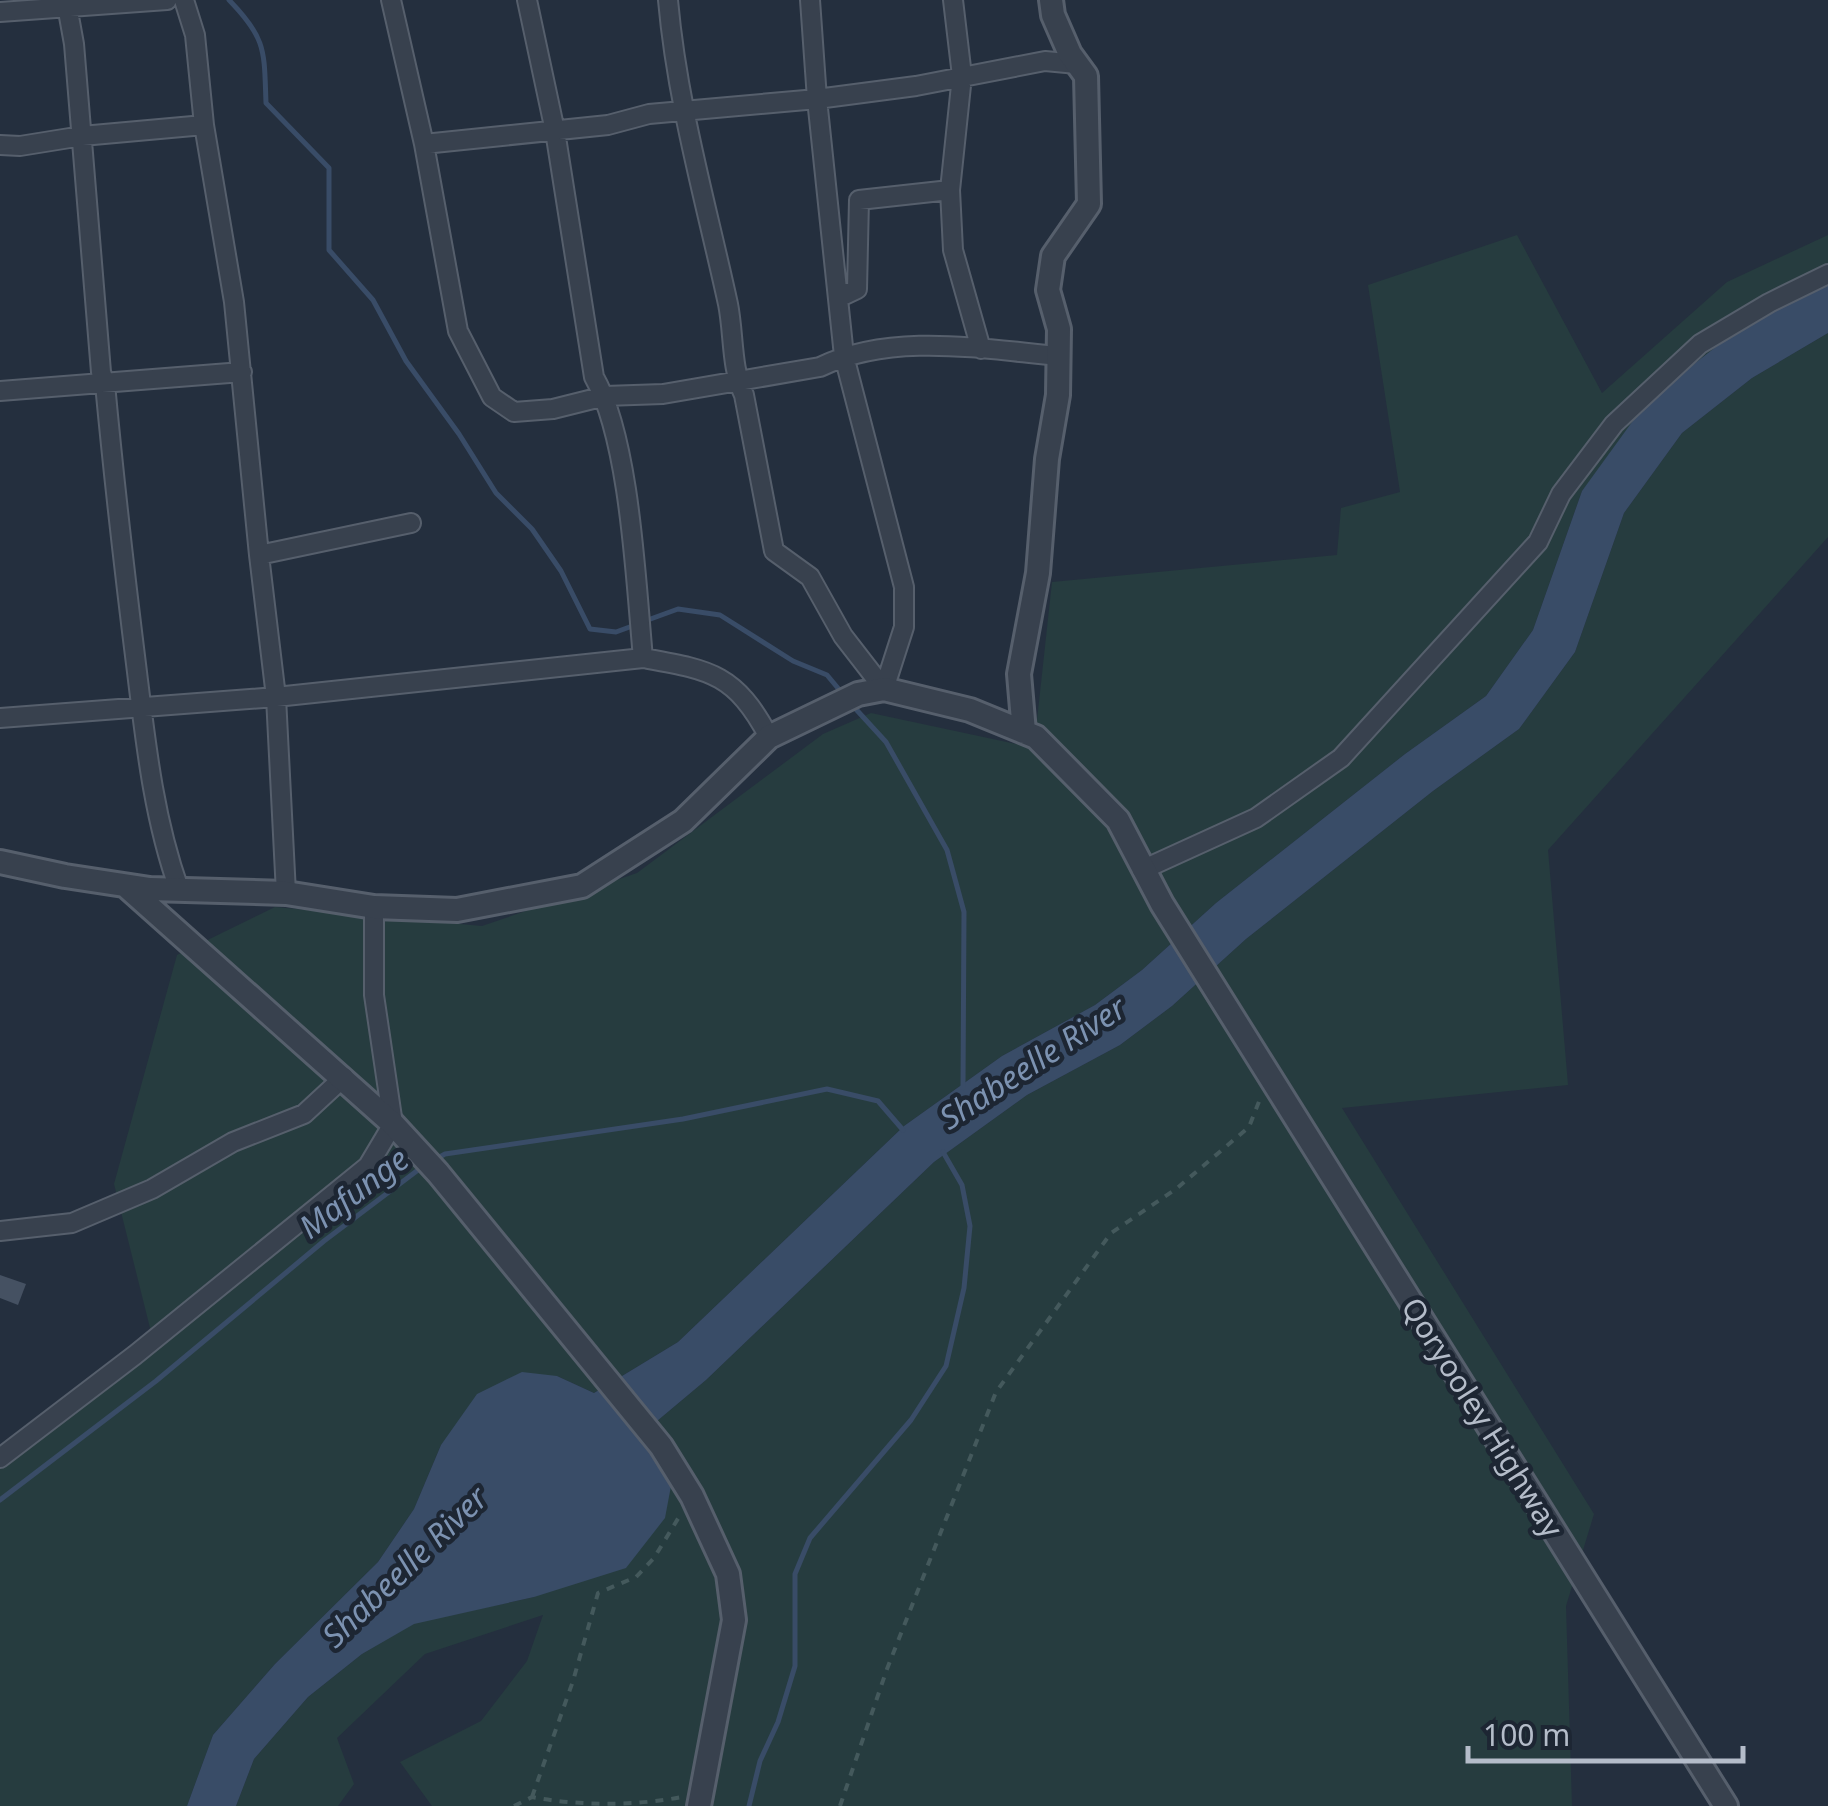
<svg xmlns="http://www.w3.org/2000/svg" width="1828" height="1806" viewBox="0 0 1828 1806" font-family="'Noto Sans',sans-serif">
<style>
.green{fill:#263c3f}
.water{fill:#394c67}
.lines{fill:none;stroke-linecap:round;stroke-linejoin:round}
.stream{stroke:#394c67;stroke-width:5}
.building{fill:#455162}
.minor-casing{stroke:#565f6c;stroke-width:22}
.tertiary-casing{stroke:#565f6c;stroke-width:28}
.path{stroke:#44595c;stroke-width:4;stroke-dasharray:8 8;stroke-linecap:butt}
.minor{stroke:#38414e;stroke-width:18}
.tertiary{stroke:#38414e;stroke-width:22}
.labels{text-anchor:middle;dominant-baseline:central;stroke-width:9;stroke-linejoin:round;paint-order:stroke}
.street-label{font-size:30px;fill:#b4bcc9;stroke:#1d2633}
.water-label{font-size:32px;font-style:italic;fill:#7c92b1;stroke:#1d2633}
</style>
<rect width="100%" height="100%" fill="#242f3e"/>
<path class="green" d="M1517,235L1602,393L1727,282L1828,235V283L1810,289L1726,339L1582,491L1533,630L1486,696L1405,754L1216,903L1142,970L1095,1005L1002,1056L904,1126L678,1342L594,1393L557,1376L441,1445L414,1509L378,1562L275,1664L213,1735L187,1806H0V1446L151,1332L114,1184L177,955L275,907L482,926L637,873L823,734L871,713L1016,744L1037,720L1052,582L1337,555L1341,508L1400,492L1368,285Z
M1828,333V537L1548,850L1568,1085L1342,1108L1594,1514L1566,1606L1572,1806H432L400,1762L481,1721L527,1661L543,1615L425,1654L337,1738L354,1784L338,1806H236L254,1759L308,1697L362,1654L414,1623L534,1597L658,1461L638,1437L706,1380L934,1162L1027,1095L1120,1045L1172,1006L1246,939L1433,791L1519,729L1575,652L1624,513L1682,433L1752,378Z"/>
<path class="water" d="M1828,283V333L1752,378L1682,433L1624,513L1575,652L1519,729L1433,791L1246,939L1172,1006L1120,1045L1027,1095L934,1162L706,1380L638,1437L658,1461L671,1486L665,1518L626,1568L534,1597L414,1624L362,1654L308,1697L254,1759L236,1806H187L213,1735L275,1664L378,1562L414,1509L441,1445L477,1394L522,1372L557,1376L594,1393L678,1342L904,1126L1002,1056L1095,1005L1142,970L1216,903L1405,754L1486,696L1533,630L1582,491L1648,400L1726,339L1810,289Z"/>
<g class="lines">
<path class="stream" d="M229,0C267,39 264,51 266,103L329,168V250L373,300L406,361L459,434L496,493L532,529L561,571L590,629L616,632L635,625
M645,621L678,609L720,615L793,661L827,675L842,693
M853,706L886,742L947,850L964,912L963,1088
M436,1159L445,1154L683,1119L827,1089L878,1101L903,1130
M0,1500L156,1381L324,1241L422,1167
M749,1806L760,1761L778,1722L795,1666V1574L810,1538L911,1420L946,1366L964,1288L970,1226L962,1185L943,1152"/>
</g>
<path class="building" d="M0,1275L26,1284L18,1305L0,1298Z"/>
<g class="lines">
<g class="minor-casing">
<path id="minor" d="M66,0L74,44L101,372L105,384C114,480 125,576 137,672C146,746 154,819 179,889
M184,0L195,35L204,125L234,302L259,555L276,697L286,893
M391,0L424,144L458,331L492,397L514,412L553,409L605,396L663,394L820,367C893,332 981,349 1059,356
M527,0L555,131L594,377C630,440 636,584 643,658
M668,0C677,103 706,203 728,304C734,334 731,368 744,395L774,551L810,577L843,636L884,689
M810,0L817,99L844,356L904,587V627L884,689
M953,0L962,76L950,190L953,250L981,349
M0,12L167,0
M424,144L608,125L649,114L817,99L916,86L1045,61L1077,64
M0,145L20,146L82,136L204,125
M838,298L857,289L859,200L950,190
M0,391L242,372
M259,555L411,523
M0,718L276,697L643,658C710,670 735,673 769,737
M1142,870L1256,818L1341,758L1538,542L1561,494L1614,424L1700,344L1769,303L1828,274
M0,1231L72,1223L152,1189L233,1142L304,1114L344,1077
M0,1458L135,1355L368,1166L393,1124L374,995V907"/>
</g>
<g class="tertiary-casing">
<path id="tertiary" d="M1024,732L1019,674L1038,573L1047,459L1058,395L1059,329L1048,290L1053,256L1089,204L1086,76L1070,54L1053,15L1051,0
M0,862L65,876L150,889L286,893L374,907L457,910L582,886L683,821L769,737L858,694L884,689L970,710L1036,737L1118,820L1162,904L1726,1806
M126,886L393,1124L438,1173L661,1446L692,1496L728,1574L734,1620L699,1806"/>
</g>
<path class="path" d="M532,1797L573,1681L598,1593L636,1577L654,1558L679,1517
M514,1806L532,1797C579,1806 635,1806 682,1797
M840,1806L887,1669L996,1392L1111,1233L1176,1189L1249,1127L1260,1099"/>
<use href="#minor" class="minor"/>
<use href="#tertiary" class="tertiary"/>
</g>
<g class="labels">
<g class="street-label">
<text transform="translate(1483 1417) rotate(58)">Qoryooley Highway</text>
</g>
<g class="water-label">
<text transform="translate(1032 1062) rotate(-33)">Shabeelle River</text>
<text transform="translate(353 1192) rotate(-37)">Mafunge</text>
<text transform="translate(404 1566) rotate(-44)">Shabeelle River</text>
</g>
</g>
<path d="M1468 1746v15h275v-15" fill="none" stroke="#b4bcc9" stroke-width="5"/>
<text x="1483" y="1746" font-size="30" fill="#b4bcc9" stroke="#1d2633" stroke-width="8" paint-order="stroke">100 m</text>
</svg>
